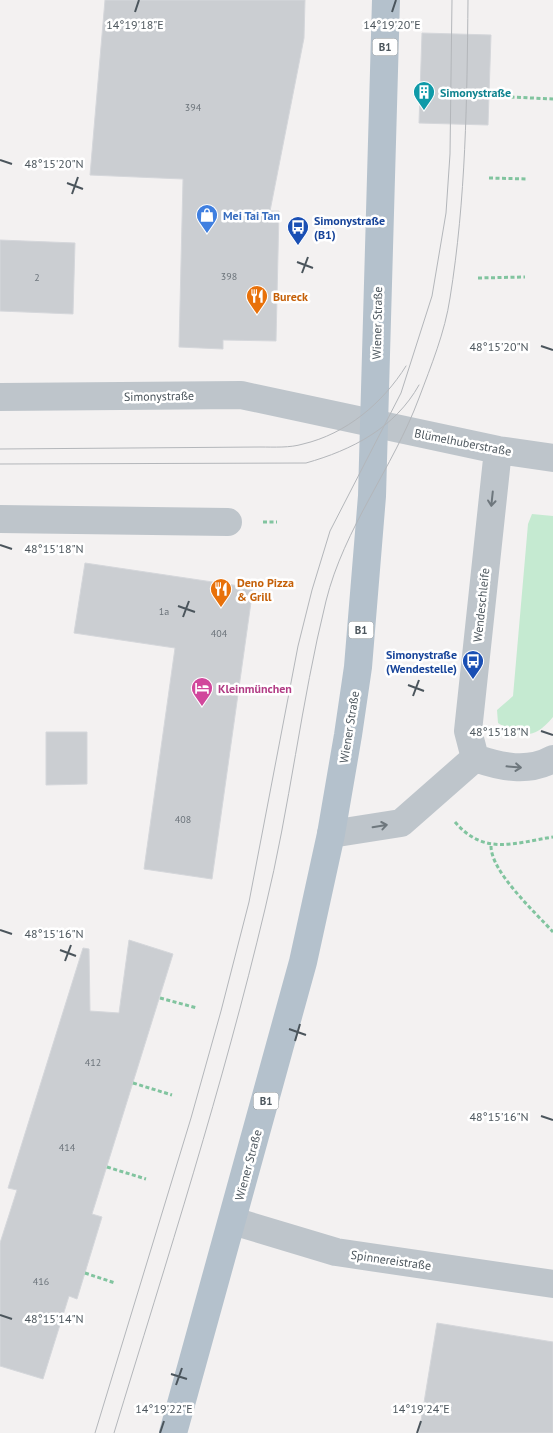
<svg xmlns="http://www.w3.org/2000/svg" width="553" height="1433" viewBox="0 0 553 1433" font-family="'PT Sans',sans-serif">
<style>
.green{fill:#c5ead1}
.building{fill:#cbced2;stroke:#d5d7db}
.lines{fill:none;stroke-linecap:round;stroke-linejoin:round}
.path{stroke:#81c49f;stroke-width:3;stroke-dasharray:4 2.5;stroke-linecap:butt}
.minor{stroke:#bec5cb;stroke-width:28}
.major{stroke:#b4c1cc;stroke-width:28}
.tram{stroke:#b3b6ba;stroke-width:1}
.oneway{stroke:#6e777d}
.ticks{fill:none;stroke:#4b555c;stroke-width:2}
.labels{text-anchor:middle;dominant-baseline:central;stroke-width:5;stroke-linejoin:round;paint-order:stroke}
.number-label{font-size:10px;fill:#6b737a}
.shield{fill:#fff;stroke:#81888d;stroke-width:1}
.shield-label{font-size:11px;font-weight:bold;fill:#4b555c}
.culture-label{font-size:12px;font-weight:bold;fill:#0d838f;stroke:#fff;text-anchor:start}
.shop-label{font-size:12px;font-weight:bold;fill:#366cbe;stroke:#fff;text-anchor:start}
.transit-label{font-size:12px;font-weight:bold;fill:#164399;stroke:#fff;text-anchor:start}
.food-label{font-size:12px;font-weight:bold;fill:#c56008;stroke:#fff;text-anchor:start}
.street-label{font-size:12px;fill:#4b555c;stroke:#fff}
.hotel-label{font-size:12px;font-weight:bold;fill:#b23c85;stroke:#fff;text-anchor:start}
.ticks-label{font-size:12px;text-anchor:middle;fill:#4b555c;stroke:#fff;stroke-width:5;stroke-linejoin:round;paint-order:stroke}
</style>
<rect width="100%" height="100%" fill="#f3f1f1"/>
<path class="green" d="M532,514L553,516V717C534,740 522,738 498,723L497,710L513,696L528,524Z"/>
<path class="building" d="M105,0H305L304,38L270,211H279L276,341L223,340V349L179,347L183,179L90,175Z
M422,33L491,35L488,125L419,123Z
M0,240L75,243L73,314L0,311Z
M85,563L253,588L212,879L144,869L175,648L74,633Z
M46,732H87V784L46,785Z
M129,940L173,954L92,1214L102,1217L77,1299L69,1296L43,1379L0,1366V1243L17,1190L8,1188L83,948L89,949L90,1011L119,1013Z
M437,1323L553,1342V1433H419Z"/>
<g class="lines">
<path class="path" d="M491,96L553,99
M489,178L528,179
M478,278L525,277
M263,522H277
M455,822C484,856 514,843 553,837
M491,846C491,872 535,912 553,932
M160,998L197,1008
M133,1083L172,1095
M107,1167L146,1179
M85,1273L115,1283"/>
<path class="minor" d="M0,397L241,395L498,450L553,458
M0,519L228,522
M475,758L468,731L498,450
M475,758C501,767 528,773 553,759
M331,834L401,823L475,758
M233,1221L336,1252L553,1284"/>
<path class="major" d="M173,1433L303,962L331,834L348,735L358,667L372,496L386,0"/>
<path class="tram" d="M0,449L260,447C274,447 290,448 303,444C346,434 383,403 406,366
M0,464L306,463C352,450 395,428 419,385
M95,1433L191,1118L221,1011L249,902L298,646L312,590L330,531L401,393L432,296L446,213L450,154L452,0
M114,1433C167,1259 223,1086 265,909C290,807 301,702 326,601C344,528 393,468 419,398C431,366 445,332 450,298C466,199 467,100 468,0"/>
</g>
<defs><path id="oneway-shaft" d="M-6 0H5M1.5-3L5.5 0L1.5 3" fill="none" stroke-width="1.6" stroke-linecap="round" stroke-linejoin="round" transform="scale(1.25)"/></defs>
<g class="oneway">
<use href="#oneway-shaft" transform="translate(492 499) rotate(96)"/>
<use href="#oneway-shaft" transform="translate(514 767) rotate(5)"/>
<use href="#oneway-shaft" transform="translate(380 826) rotate(-9)"/>
</g>
<path class="ticks" d="M135,12L139,0M392,12L396,0M0,160L12,164M67,183L83,189M72,194L78,177M297,262L313,268M302,273L308,257M541,346L553,350M0,545L12,549M178,606L195,612M183,617L189,601M408,685L424,691M413,696L419,680M541,731L553,735M0,930L12,934M60,950L76,956M65,961L71,945M289,1029L306,1035M295,1041L300,1024M541,1116L553,1120M0,1315L12,1319M171,1374L187,1379M176,1385L182,1368M160,1433L164,1421M417,1433L421,1421"/>
<defs>
<g id="building-pin" transform="scale(1.125)"><path d="M0 17L-7.5 6A9.5 9.5 0 1 1 7.5 6Z" fill="#0f9aa8" stroke="#fff"/><path d="M-4-6H4V6H1V3H-1V6H-4ZM-2.5-4.3h1.7v1.8h-1.7ZM.8-4.3h1.7v1.8H.8ZM-2.5-1h1.7V.8h-1.7ZM.8-1h1.7V.8H.8Z" fill="#fff"/></g>
<g id="shop-pin" transform="scale(1.125)"><path d="M0 17L-7.5 6A9.5 9.5 0 1 1 7.5 6Z" fill="#3f7fe0" stroke="#fff"/><path d="M-5-2.5h2.3a2.7 3.5 0 0 1 5.4 0H5L5.5 6h-11ZM-1.5-2.5h3a1.5 2.3 0 0 0-3 0Z" fill="#fff"/></g>
<g id="bus-pin" transform="scale(1.125)"><path d="M0 17L-7.5 6A9.5 9.5 0 1 1 7.5 6Z" fill="#1a4fb4" stroke="#fff"/><path d="M-5-6H5V4H4V6H2V4H-2V6H-4V4H-5ZM-3.5-4V0h7V-4ZM-3.5 1.2v1.5H-2V1.2ZM2 1.2v1.5H3.5V1.2Z" fill="#fff"/></g>
<g id="restaurant-pin" transform="scale(1.125)"><path d="M0 17L-7.5 6A9.5 9.5 0 1 1 7.5 6Z" fill="#e8710a" stroke="#fff"/><path d="M-5-6h1v4h1v-4h1v4h1v-4h1v5L-1.5 .5V6h-2V.5L-5-1ZM5-6V6H3V1.5H1.5Q1.5-4 5-6Z" fill="#fff"/></g>
<g id="hotel-pin" transform="scale(1.125)"><path d="M0 17L-7.5 6A9.5 9.5 0 1 1 7.5 6Z" fill="#d1479c" stroke="#fff"/><path d="M-6-4.5h1.5V1H6V5H4.5V3h-9V5H-6ZM-4 0a1.8 1.8 0 1 1 3.6 0ZM.5 0V-2.5h3Q6-2.5 6 0Z" fill="#fff"/></g>
</defs>
<g fill-rule="evenodd">
<use href="#building-pin" x="424" y="92"/>
<use href="#shop-pin" x="207" y="215"/>
<use href="#bus-pin" x="298" y="227"/>
<use href="#restaurant-pin" x="257" y="296"/>
<use href="#restaurant-pin" x="221" y="589"/>
<use href="#bus-pin" x="473" y="661"/>
<use href="#hotel-pin" x="202" y="688"/>
</g>
<g class="labels">
<g class="number-label">
<text x="193" y="107">394</text>
<text x="229" y="276">398</text>
<text x="37" y="277">2</text>
<text x="164" y="611">1a</text>
<text x="219" y="633">404</text>
<text x="183" y="819">408</text>
<text x="93" y="1062">412</text>
<text x="67" y="1147">414</text>
<text x="41" y="1281">416</text>
</g>
<g class="shield">
<rect x="372.5" y="38.5" width="25" height="17" rx="4"/>
<rect x="348.5" y="621.5" width="25" height="17" rx="4"/>
<rect x="253.5" y="1092.5" width="25" height="17" rx="4"/>
</g>
<g class="shield-label">
<text x="385" y="47">B1</text>
<text x="361" y="630">B1</text>
<text x="266" y="1101">B1</text>
</g>
<g class="culture-label">
<text x="440" y="92">Simonystraße</text>
</g>
<g class="shop-label">
<text x="223" y="215">Mei Tai Tan</text>
</g>
<g class="transit-label">
<text x="314" y="220">Simonystraße<tspan x="314" dy="14">(B1)</tspan></text>
<text x="457" y="654" text-anchor="end">Simonystraße<tspan x="457" dy="14">(Wendestelle)</tspan></text>
</g>
<g class="food-label">
<text x="273" y="296">Bureck</text>
<text x="237" y="582">Deno Pizza<tspan x="237" dy="14">&amp; Grill</tspan></text>
</g>
<g class="street-label">
<text transform="translate(377 323) rotate(-89)">Wiener Straße</text>
<text transform="translate(159 396) rotate(-1)">Simonystraße</text>
<text transform="translate(463 442) rotate(11)">Blümelhuberstraße</text>
<text transform="translate(481 605) rotate(-84)">Wendeschleife</text>
<text transform="translate(349 727) rotate(-81)">Wiener Straße</text>
<text transform="translate(248 1165) rotate(-75)">Wiener Straße</text>
<text transform="translate(391 1260) rotate(8)">Spinnereistraße</text>
</g>
<g class="hotel-label">
<text x="218" y="688">Kleinmünchen</text>
</g>
</g>
<g class="ticks-label">
<text x="135" y="29">14°19'18"E</text>
<text x="392" y="29">14°19'20"E</text>
<text x="54" y="168">48°15'20"N</text>
<text x="499" y="351">48°15'20"N</text>
<text x="54" y="553">48°15'18"N</text>
<text x="499" y="736">48°15'18"N</text>
<text x="54" y="938">48°15'16"N</text>
<text x="499" y="1121">48°15'16"N</text>
<text x="54" y="1323">48°15'14"N</text>
<text x="164" y="1413">14°19'22"E</text>
<text x="421" y="1413">14°19'24"E</text>
</g>
</svg>
